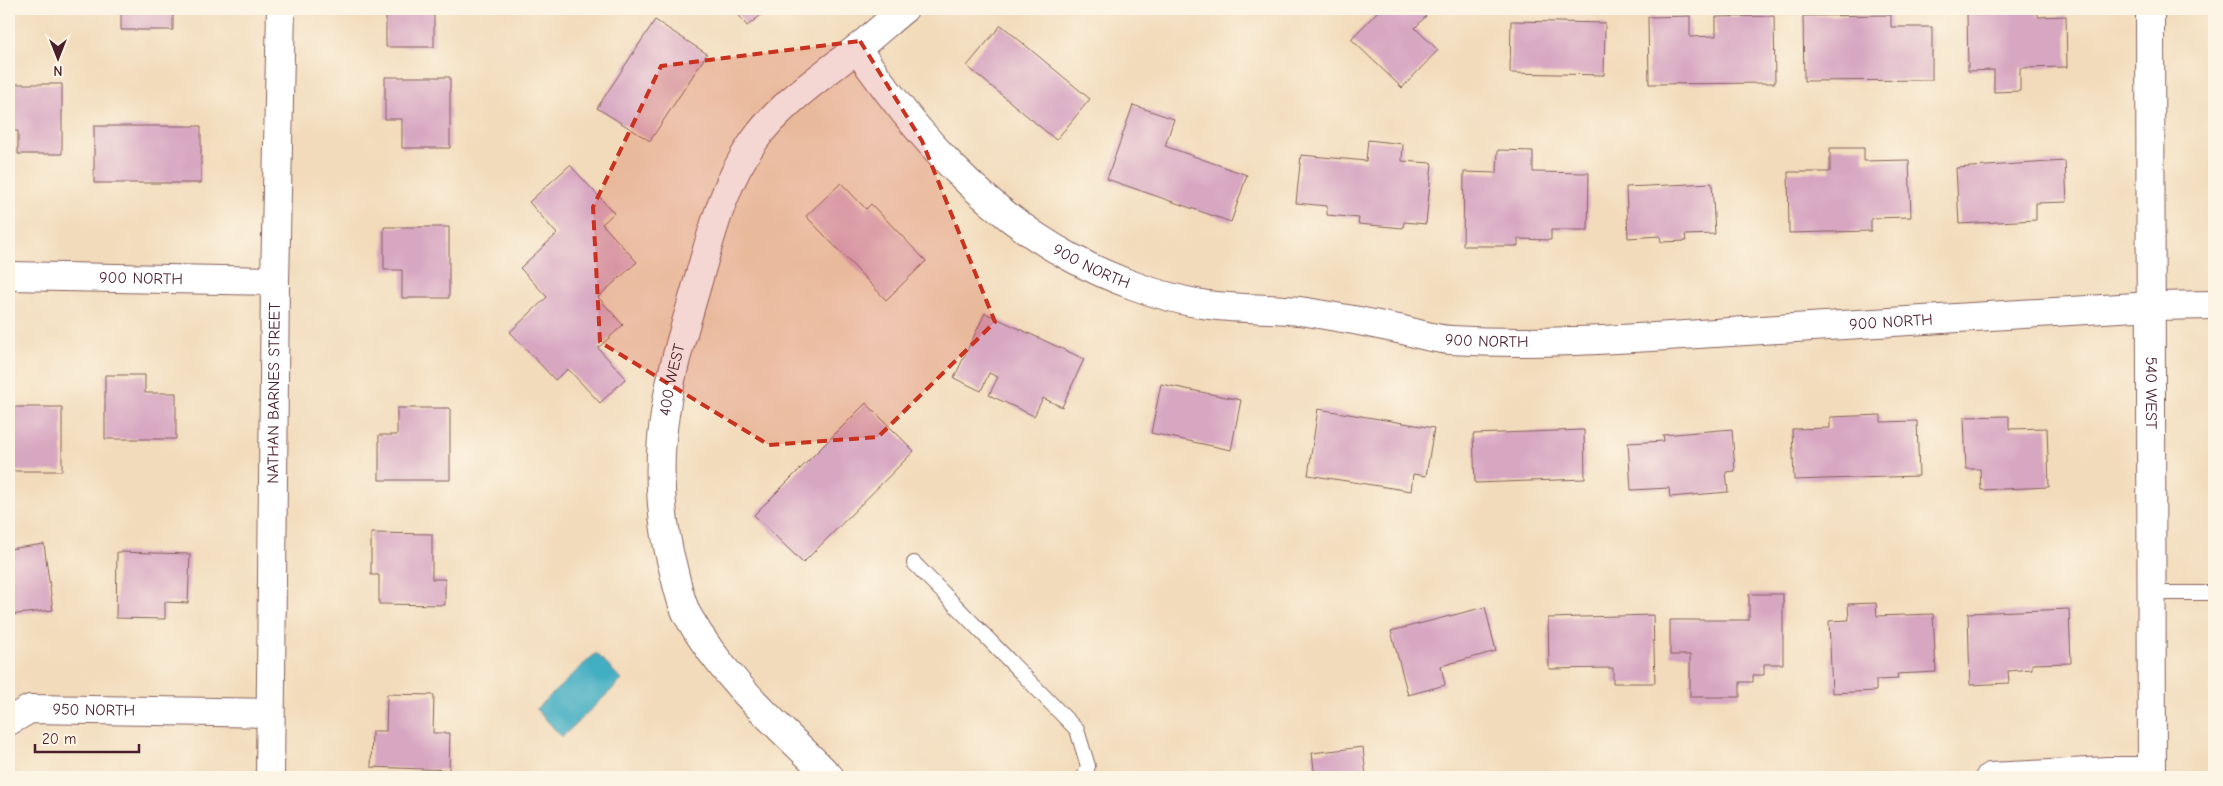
<svg xmlns="http://www.w3.org/2000/svg" width="2223" height="786" viewBox="0 0 2223 786" font-family="'Comic Neue',sans-serif">
<style>
.water{fill:#43aec2;stroke:#466676}
.building{fill:#d7a6c1}
.lines{fill:none;stroke-linecap:round;stroke-linejoin:round}
.service-casing{stroke:#85615d;stroke-width:16}
.minor-casing{stroke:#85615d;stroke-width:30}
.service{stroke:#fff;stroke-width:14}
.minor{stroke:#fff;stroke-width:28}
.marked{fill:#c8321e;fill-opacity:0.2;stroke:#c8321e;stroke-width:4;stroke-dasharray:10 6;stroke-linejoin:round}
.labels{text-anchor:middle;dominant-baseline:central;stroke-width:5;stroke-linejoin:round;paint-order:stroke}
.street-label{font-size:16px;fill:#4a1f2b;stroke:#fcf5e5}
</style>
<rect width="100%" height="100%" fill="#fcf5e5"/>
<filter id="ink" filterUnits="userSpaceOnUse"><feTurbulence type="fractalNoise" baseFrequency=".02" numOctaves="2"/><feDisplacementMap in="SourceGraphic" scale="10" xChannelSelector="R" yChannelSelector="G"/><feConvolveMatrix kernelMatrix="1 2 1 2 8 2 1 2 1" color-interpolation-filters="sRGB"/></filter>
<filter id="wash" filterUnits="userSpaceOnUse"><feTurbulence type="fractalNoise" baseFrequency=".0096" numOctaves="4" result="noise"/><feDisplacementMap in="SourceGraphic" scale="20" xChannelSelector="R" yChannelSelector="G"/><feGaussianBlur stdDeviation="1.12" result="paint"/><feColorMatrix in="noise" values="0 0 0 0 0 0 0 0 0 0 0 0 0 0 0 0 0 1.4 0 .05"/><feComposite in="paint" operator="in"/></filter>
<g filter="url(#wash)">
<rect width="100%" height="100%" fill="#f2dbbb"/>
<path class="water" d="M596,653L622,680L562,737L536,709Z"/>
<g id="blocks">
<path class="building" d="M121,9H173V30H121Z
M386,9H434V47H386Z
M734,9H769L747,26Z
M1380,9H1419L1426,16L1415,28L1438,50L1402,88L1351,39Z
M2038,11V17L2066,16L2067,67L2020,68V91L1994,92V70L1968,71L1967,13Z
M1891,15V27H1932V80L1804,81L1803,16Z
M1690,16V37L1716,36V17L1774,16L1775,83L1649,84L1648,17Z
M655,20L707,54L650,141L597,108Z
M1511,21L1605,23L1604,75L1510,73Z
M1001,25L1090,99L1056,140L967,66Z
M385,77H450V148H402V119H385Z
M9,84H62V154H18V131H9Z
M1133,105L1174,119L1165,146L1247,175L1231,222L1107,179Z
M94,126H201V183H94Z
M1368,140L1403,144L1402,161L1432,163L1426,224L1404,222L1403,228L1358,224L1359,218L1327,215V206L1296,203L1301,155L1366,161Z
M1830,148H1864V161L1909,160L1911,217L1871,218V231L1789,233L1788,172H1830Z
M1498,150L1533,151V172L1589,173L1588,230H1551V240L1518,239V246H1463L1464,172L1497,173Z
M2065,161L2067,202L2036,203V220L1959,224L1956,168Z
M570,165L614,213L602,224L637,262L598,297L623,325L598,348L626,378L600,403L568,369L555,380L510,332L547,297L520,268L557,234L529,202Z
M841,183L866,209L871,204L926,261L886,300L806,216Z
M1712,183L1715,234L1685,235L1686,241L1661,242L1660,236L1628,238L1626,187Z
M384,227H449V298H402V270H384Z
M985,313L1084,359L1062,407L1043,398L1034,416L989,395L998,377L989,373L981,391L954,378Z
M105,375H145V393H176V439H105Z
M1161,384L1241,400L1231,450L1151,433Z
M866,403L914,451L803,563L754,515Z
M9,407H62V471H9Z
M397,408H450V480H379V435H397Z
M1318,409L1434,428L1426,476L1413,474L1411,491L1308,475Z
M1881,415V422L1917,421L1919,476L1794,480L1792,429L1830,428V417Z
M2009,416V429L2047,428L2049,487L1981,490L1980,469H1966L1964,417Z
M1732,429L1735,471L1726,472L1728,492L1670,497L1669,488L1631,490L1628,443L1664,441L1663,435Z
M1584,430L1585,479L1475,483L1473,434Z
M371,533L432,534V579H445V605L379,604V575H371Z
M44,544L53,610L9,615V549Z
M117,552L190,554L188,603L165,602V619L116,618Z
M1749,594H1783V664H1764V675H1753V682H1740V697H1690V655H1670V620H1749Z
M1876,603L1877,616L1933,614L1936,672L1897,674L1898,679L1876,680V691L1832,693L1829,621L1849,620L1848,604Z
M1485,607L1496,651L1441,666L1445,685L1408,695L1391,631Z
M2069,609L2071,663L2032,664V669L2008,671L2009,683L1970,685L1968,613Z
M1653,615L1655,683H1613V668L1549,669L1548,618Z
M387,694L434,695L433,733H450L449,770L371,767L372,731H386Z
M1363,747L1366,777H1315L1312,753Z"/>
</g>
</g>
<g filter="url(#ink)">
<use href="#blocks" fill-opacity="0" stroke="#85615d" stroke-width="1"/>
<g class="lines">
<g class="service-casing">
<path id="service" d="M914,563L1077,730L1088,766L1084,777
M2153,593H2214"/>
</g>
<g class="minor-casing">
<g id="minor">
<path id="s1" d="M2150,9L2152,777"/>
<path id="s2" d="M857,49C914,131 981,209 1070,257C1108,278 1159,297 1202,304C1236,310 1272,307 1307,312C1339,317 1371,323 1403,330C1419,334 1435,339 1451,340C1549,346 1648,337 1746,331C1881,323 2016,314 2152,306L2214,305"/>
<path id="s3" d="M9,276L275,281"/>
<path id="s4" d="M9,721L30,709L270,713"/>
<path id="s5" d="M270,777L275,281L281,9"/>
<path id="s6" d="M830,777C780,727 723,679 688,616C680,602 677,584 673,568C660,520 657,464 665,414C671,369 686,324 698,281C712,232 724,183 754,141C780,104 820,78 855,50C872,37 888,22 904,9"/>
<path d="M1990,777L2108,771H2152"/>
</g>
</g>
<use href="#service" class="service"/>
<use href="#minor" class="minor"/>
</g>
</g>
<path class="marked" d="M860,41L922,141L995,322L878,437L769,445L600,342L593,207L661,66Z"/>
<g class="labels">
<g class="street-label">
<text stroke="none"><textPath href="#s2" startOffset="324">900 NORTH</textPath></text>
<text stroke="none"><textPath href="#s3" startOffset="132">900 NORTH</textPath></text>
<text stroke="none"><textPath href="#s2" startOffset="1134">900 NORTH</textPath></text>
<text stroke="none"><textPath href="#s2" startOffset="729">900 NORTH</textPath></text>
<text stroke="none"><textPath href="#s6" startOffset="456">400 WEST</textPath></text>
<text stroke="none"><textPath href="#s5" startOffset="384">NATHAN BARNES STREET</textPath></text>
<text stroke="none"><textPath href="#s1" startOffset="384">540 WEST</textPath></text>
<text stroke="none"><textPath href="#s4" startOffset="88">950 NORTH</textPath></text>
</g>
</g>
<rect width="2223" height="786" fill="none" stroke="#fcf5e5" stroke-width="30"/>
<g transform="translate(58 58) rotate(180)" stroke="#fcf5e5" stroke-width="4" paint-order="stroke">
<path d="M0-4L9 19L0 12L-9 19Z" fill="#4a1f2b"/>
<text y="-8" font-size="14" font-weight="bold" text-anchor="middle" fill="#4a1f2b">N</text>
</g>
<path d="M35 744v8h104v-8" fill="none" stroke="#4a1f2b" stroke-width="2.5"/>
<text x="42" y="744" font-size="15" fill="#4a1f2b" stroke="#fcf5e5" stroke-width="4" paint-order="stroke">20 m</text>
</svg>
